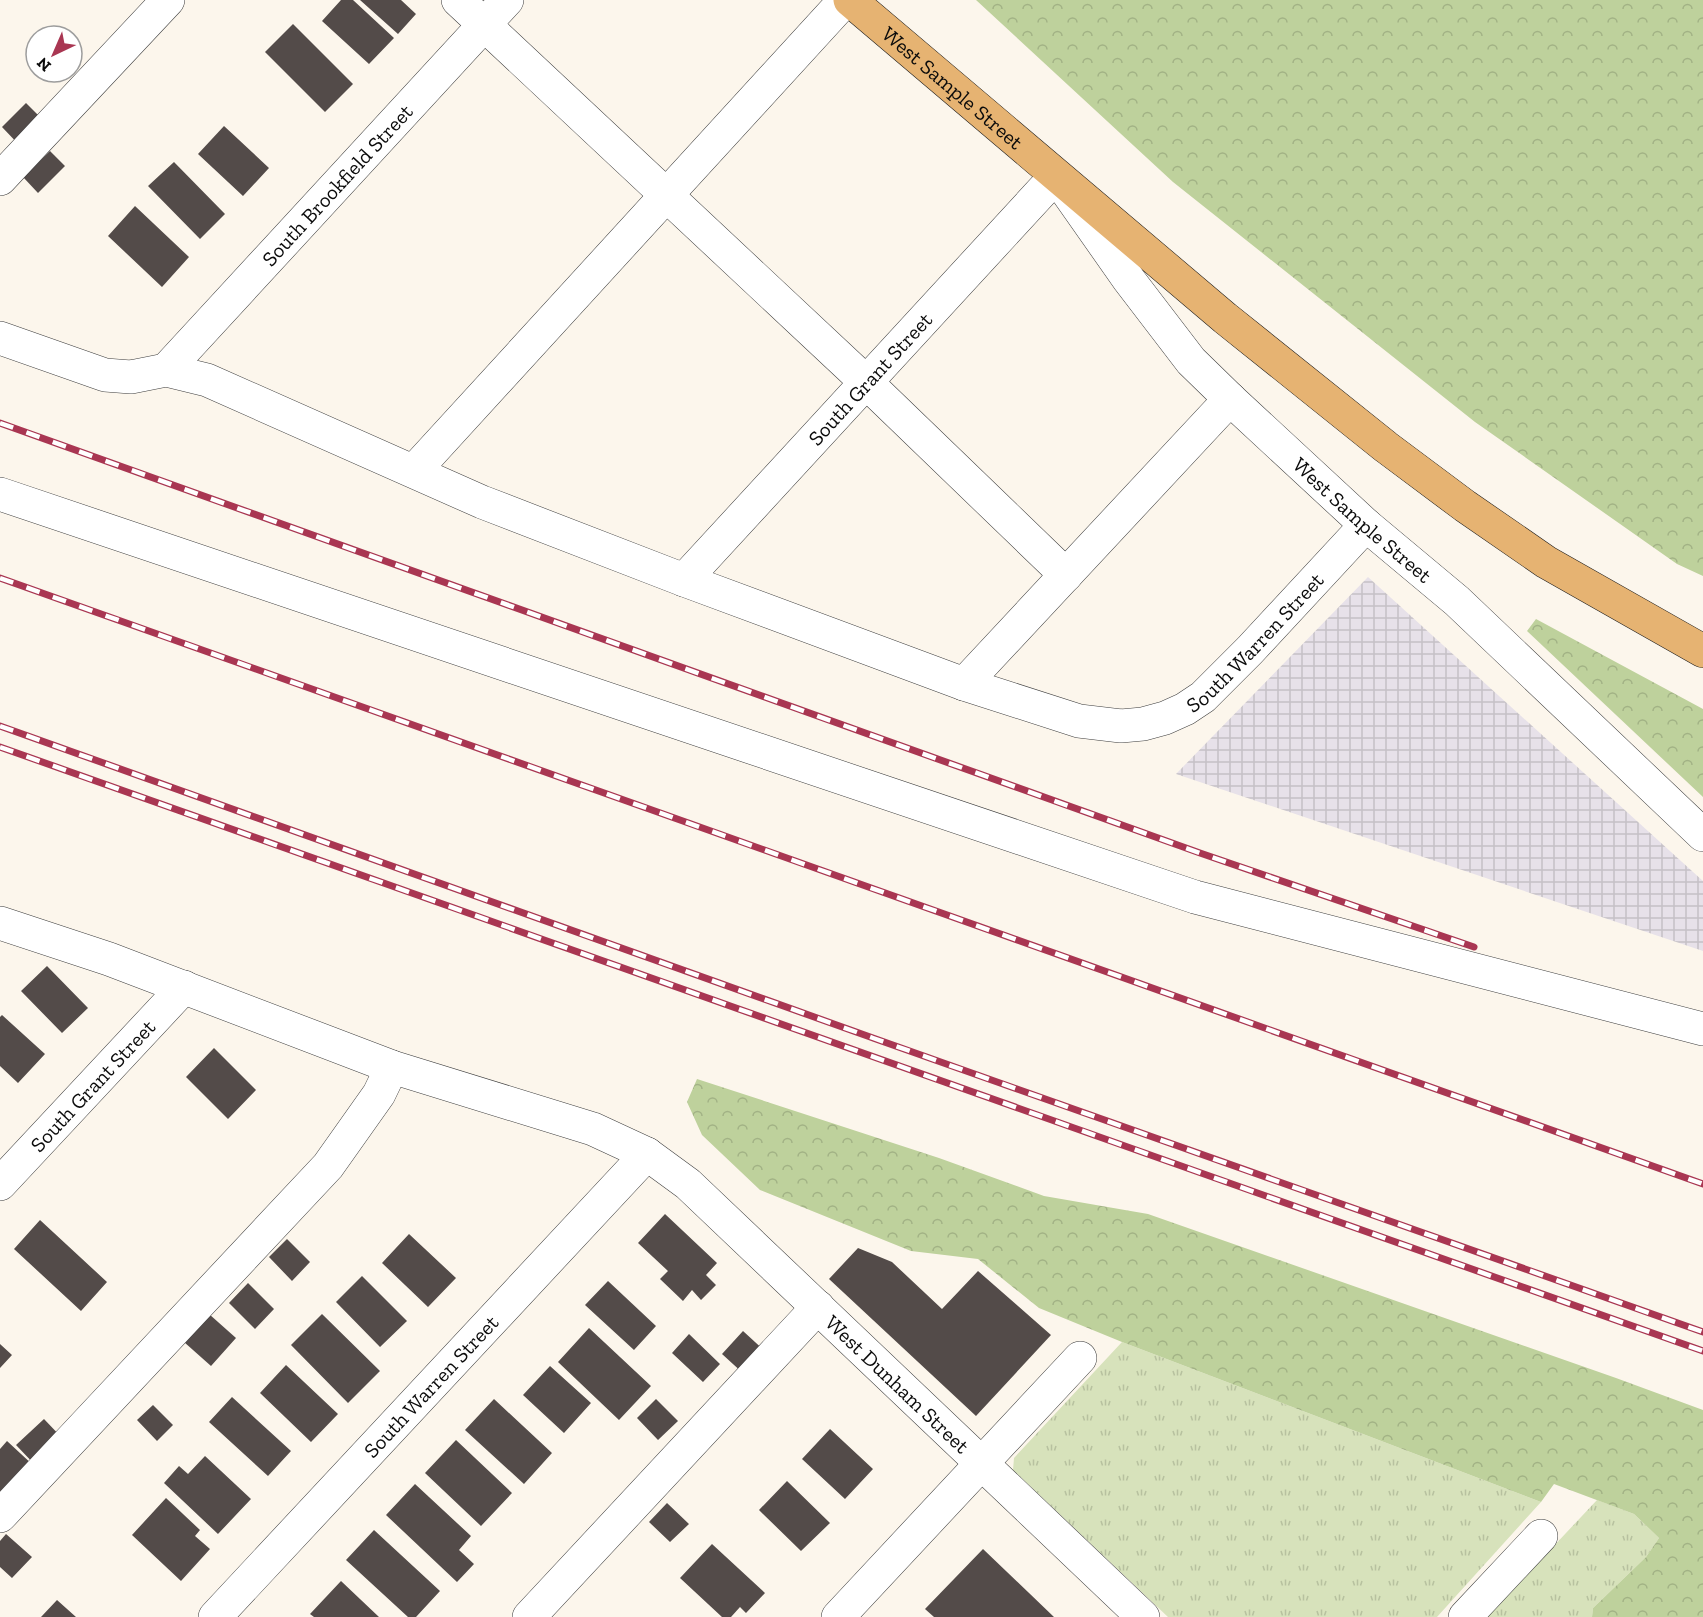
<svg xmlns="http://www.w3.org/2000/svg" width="1703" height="1617" viewBox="0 0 1703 1617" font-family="'Zilla Slab',serif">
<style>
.industrial{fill:url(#industrial-grid)}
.grass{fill:url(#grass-tufts)}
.forest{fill:url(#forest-crowns)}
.building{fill:#534b49}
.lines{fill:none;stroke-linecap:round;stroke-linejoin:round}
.minor-casing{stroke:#3e3e3e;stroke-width:34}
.major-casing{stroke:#1c1c1c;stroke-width:34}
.minor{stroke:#fff;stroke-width:33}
.major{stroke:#e6b372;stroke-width:33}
.rail-casing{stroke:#a93652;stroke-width:7}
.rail{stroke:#fff;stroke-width:4.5;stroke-dasharray:14;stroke-linecap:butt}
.labels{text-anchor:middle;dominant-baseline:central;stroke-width:6;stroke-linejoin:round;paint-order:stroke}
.street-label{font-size:21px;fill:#0b0b0b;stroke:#fff}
</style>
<defs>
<pattern id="industrial-grid" width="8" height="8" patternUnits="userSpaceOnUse" patternTransform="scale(1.5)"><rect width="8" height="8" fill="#e7e1e9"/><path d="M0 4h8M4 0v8" fill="none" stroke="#c5c0c6"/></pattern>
<pattern id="grass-tufts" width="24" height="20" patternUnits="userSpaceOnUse" patternTransform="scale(1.5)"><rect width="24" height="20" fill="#d7e2bb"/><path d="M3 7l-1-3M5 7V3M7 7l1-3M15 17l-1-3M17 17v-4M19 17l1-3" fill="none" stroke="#b7c19f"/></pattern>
<pattern id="forest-crowns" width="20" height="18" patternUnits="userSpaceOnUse" patternTransform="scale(1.5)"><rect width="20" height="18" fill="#bed19c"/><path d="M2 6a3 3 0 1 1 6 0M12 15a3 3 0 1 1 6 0" fill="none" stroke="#a2b285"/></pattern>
</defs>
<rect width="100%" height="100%" fill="#fcf6ec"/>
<path class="industrial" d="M1368,577L1703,881V951L1176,774Z"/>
<path class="grass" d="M1122,1342L1541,1502L1437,1617H1168L1013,1470L1014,1458Z
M1597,1500L1634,1514L1659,1538L1646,1557L1593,1608L1592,1617H1487Z"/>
<path class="forest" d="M976,0H1703V576L1677,564L1475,422L1173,182Z
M1536,619L1703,709V797L1527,631Z
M697,1079L939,1158L1044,1196L1148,1214L1616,1378L1703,1410V1617H1592L1593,1608L1646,1557L1659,1538L1634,1514L1554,1484L1541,1502L1122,1342L1039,1308L978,1259L911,1251L760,1190L702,1135L687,1102Z"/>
<path class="building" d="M341,0H353L394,38L369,64L322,21Z
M360,0H401L416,14L398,34Z
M293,24L353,84L325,112L265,52Z
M26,103L46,123L22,148L2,127Z
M224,126L269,168L243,196L198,154Z
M50,151L65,166L38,193L23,177Z
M174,162L225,214L200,239L148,186Z
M135,206L189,257L162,287L108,236Z
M47,966L88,1008L62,1033L21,991Z
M2,1015L45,1054L18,1083L0,1066V1017Z
M214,1048L256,1090L228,1119L186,1077Z
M665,1214L717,1263L706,1275L716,1285L701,1300L692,1290L683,1301L660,1279L668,1271L638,1243Z
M40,1220L107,1282L81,1311L14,1249Z
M409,1234L456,1278L428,1307L382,1263Z
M287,1239L310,1262L292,1281L269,1257Z
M858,1248L892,1262L942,1309L978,1271L1051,1335L976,1416L829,1279Z
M362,1276L407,1321L380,1347L336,1302Z
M608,1281L656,1326L634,1350L585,1305Z
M248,1283L274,1309L255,1329L229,1303Z
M209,1314L236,1338L211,1366L184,1342Z
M322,1314L380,1371L348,1403L291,1345Z
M589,1328L651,1386L619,1420L558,1362Z
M743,1331L766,1352L745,1375L722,1354Z
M689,1334L720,1364L703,1382L672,1353Z
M0,1344L12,1355L0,1368Z
M286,1365L338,1414L311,1442L260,1393Z
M550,1366L591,1403L564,1433L523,1395Z
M232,1397L291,1451L268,1476L209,1422Z
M494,1399L552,1453L524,1484L465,1430Z
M656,1399L678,1421L658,1440L637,1418Z
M153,1405L173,1425L157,1441L137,1420Z
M44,1419L65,1441L37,1467L16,1445Z
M830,1429L873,1469L845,1499L802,1459Z
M456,1440L512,1493L481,1526L425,1473Z
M7,1441L34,1466L0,1495V1449Z
M205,1456L251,1499L218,1534L164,1483L179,1466L188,1474Z
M787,1481L830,1523L801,1551L759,1510Z
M415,1484L471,1536L459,1550L474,1564L457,1582L386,1515Z
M166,1498L200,1530L195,1536L210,1549L181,1581L132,1535Z
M667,1503L689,1524L670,1542L649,1522Z
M374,1530L440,1591L416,1617H408L346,1560Z
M6,1534L32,1557L12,1578L0,1567V1541Z
M712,1544L765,1593L746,1613L740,1607L731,1617H722L680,1578Z
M983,1549L1054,1617H934L925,1609Z
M341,1581L379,1617H314L310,1614Z
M57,1600L76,1617H41Z"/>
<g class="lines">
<g class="minor-casing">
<g id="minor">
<path d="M458,0L867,383L1066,575"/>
<path d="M0,179L168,0"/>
<path id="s1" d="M0,338L105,375L131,377L166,370L207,380L482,502L684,580L964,684L1079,721L1121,726L1143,724L1165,718L1185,709L1203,697L1250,650L1366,525"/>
<path id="s2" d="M166,370L507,0"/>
<path d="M414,471L845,0"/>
<path d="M0,494L1195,897L1703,1029"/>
<path id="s3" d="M684,580L1056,176L1129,280L1191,361L1230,399L1366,525L1457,601L1703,835"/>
<path d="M964,684L1230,399"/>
<path id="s4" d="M0,923L109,959L392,1067L593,1129L647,1154L688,1184L1143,1617"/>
<path id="s5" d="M0,1184L184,987"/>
<path d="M0,1516L328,1166L379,1094L392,1067"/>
<path id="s6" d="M215,1617L647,1154"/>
<path d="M529,1617L818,1307"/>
<path d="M838,1617L1080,1358"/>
<path d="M1465,1617L1541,1536"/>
</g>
</g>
<g class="major-casing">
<g id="major">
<path id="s7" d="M850,0L1225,318L1386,447L1465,506L1546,562L1703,651"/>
</g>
</g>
<use href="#minor" class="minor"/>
<use href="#major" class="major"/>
<g class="rail-casing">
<path id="rail" d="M0,423L1200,853L1474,947
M0,578L1703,1184
M0,726L873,1038L1703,1332
M0,747L1703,1351"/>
</g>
<use href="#rail" class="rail"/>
</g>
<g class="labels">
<g class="street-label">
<text stroke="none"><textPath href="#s7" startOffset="135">West Sample Street</textPath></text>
<text stroke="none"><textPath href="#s2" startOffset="252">South Brookfield Street</textPath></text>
<text stroke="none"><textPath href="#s3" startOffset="274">South Grant Street</textPath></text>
<text stroke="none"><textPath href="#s3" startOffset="1012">West Sample Street</textPath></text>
<text stroke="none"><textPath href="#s1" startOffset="1358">South Warren Street</textPath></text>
<text stroke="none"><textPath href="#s5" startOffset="135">South Grant Street</textPath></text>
<text stroke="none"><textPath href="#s4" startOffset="1028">West Dunham Street</textPath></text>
<text stroke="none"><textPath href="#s6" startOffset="316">South Warren Street</textPath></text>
</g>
</g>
<g transform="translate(54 54) rotate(224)"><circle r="28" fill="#ffffff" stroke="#9d9d9d" stroke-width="1.5"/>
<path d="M0-4.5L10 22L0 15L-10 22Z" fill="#a93652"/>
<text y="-9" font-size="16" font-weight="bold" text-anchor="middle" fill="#0b0b0b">N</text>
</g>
</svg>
